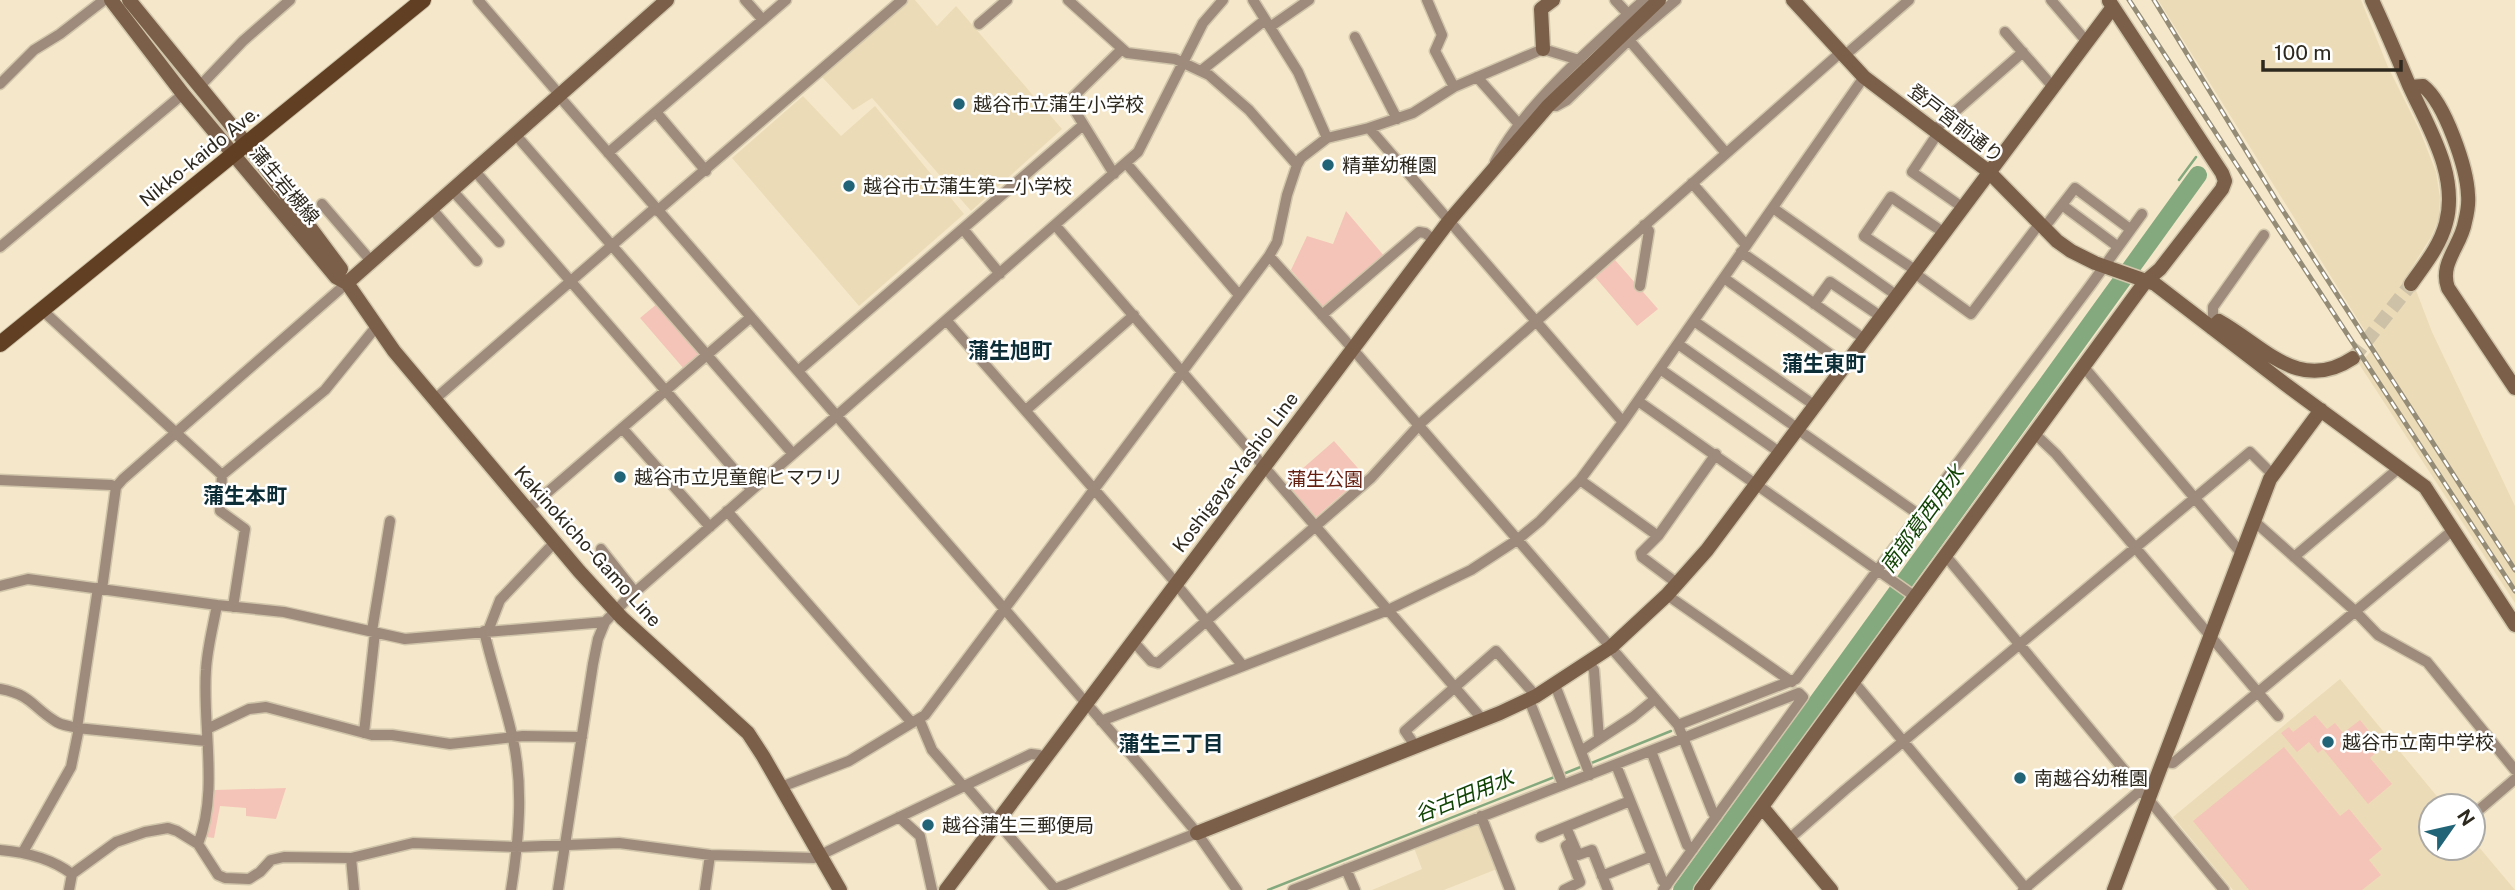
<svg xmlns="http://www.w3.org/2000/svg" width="2515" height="890" viewBox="0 0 2515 890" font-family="'Public Sans','Noto Sans JP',sans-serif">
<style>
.built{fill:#ecdbb7}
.green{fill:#f5c4b8}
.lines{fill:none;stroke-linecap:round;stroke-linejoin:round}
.stream{stroke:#85a97e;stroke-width:2.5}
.river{stroke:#85a97e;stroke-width:18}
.secondary-tunnel{stroke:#cdc2a8;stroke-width:14;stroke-dasharray:14 7;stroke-linecap:butt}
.street-casing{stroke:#d1c6ab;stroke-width:13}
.secondary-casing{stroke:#d1c6ab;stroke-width:17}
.primary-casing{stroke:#d1c6ab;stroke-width:18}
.street{stroke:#9f8b7c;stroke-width:10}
.secondary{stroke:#7b5f48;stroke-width:14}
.primary{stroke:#613f23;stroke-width:16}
.rail-casing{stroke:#958c77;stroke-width:5}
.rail{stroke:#fff;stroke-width:2.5;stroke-dasharray:8;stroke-linecap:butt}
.poi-dot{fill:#226477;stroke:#fff;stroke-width:2.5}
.labels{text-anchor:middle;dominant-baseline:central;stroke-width:5;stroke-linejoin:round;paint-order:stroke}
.poi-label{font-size:19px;fill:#2e291e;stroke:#fff;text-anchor:start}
.street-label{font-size:19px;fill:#2e291e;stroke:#fff}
.park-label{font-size:19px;fill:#641f10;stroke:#fff}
.neighbourhood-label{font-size:21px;font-weight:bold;fill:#0e2e37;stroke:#fff}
.water-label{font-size:21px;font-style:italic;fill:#114304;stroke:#fff}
</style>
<rect width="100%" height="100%" fill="#f5e8ca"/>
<path class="built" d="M908,0H915L937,26L956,6L1062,129L971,211L872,98L853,110L822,77Z
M2158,0H2361L2388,67L2420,131L2436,172L2440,197L2439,218L2431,237L2409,272L2432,332L2515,506V603L2359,364L2375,347Z
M803,96L841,136L875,106L964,214L859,306L732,158Z
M2340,679L2445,806H2431V848H2473V840L2515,890H2233L2173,817Z
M1478,823L1497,869L1444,890H1372L1422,869L1414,848Z"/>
<path class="green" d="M1346,211L1385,257L1322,307L1291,270L1307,236L1333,244Z
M1615,260L1658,309L1637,326L1595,277Z
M658,303L700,355L684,369L640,318Z
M1334,441L1364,475L1316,517L1286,483Z
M2315,715L2327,729L2335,723L2343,733L2360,720L2382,747L2370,758L2392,784L2368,804L2323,749L2318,753L2309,742L2297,752L2281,733L2289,727L2293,732Z
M2284,747L2340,816L2349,809L2382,849L2369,860L2381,875L2362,890H2249L2193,821Z
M286,788L276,819L246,816V808L220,806L214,838L206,837L214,790Z"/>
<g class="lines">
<path class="stream" d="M2179,180L2196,157
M1589,764L1671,731
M1563,774L1583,766
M1268,890L1557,776"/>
<path class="river" d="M1682,890L2198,175"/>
<path class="secondary-tunnel" d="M2353,358L2411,284"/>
<g class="street-casing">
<path id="street" d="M478,0L559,94
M745,0L763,20
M1068,0L1127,53L1175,59L1209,75L1249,110L1297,165
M1253,0L1298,72L1327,138
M1427,0L1442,35L1435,51L1454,87
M1615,0L1628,14
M2051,0L2087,42
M979,24L1007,0
M1270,27L1309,0
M2005,32L2053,87
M1355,37L1397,119
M1629,40L1726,153
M1843,57L1909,0
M1202,70L1265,20
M1477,77L1524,130
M0,84L34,50L60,34L104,0
M200,86L243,41L290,0
M558,95L1146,772L1197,833L1237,890
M1548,106H1556L1567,100L1629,40L1676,0
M656,112L706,171
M1369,128L1623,422
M1934,130L2023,52
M1938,133L1912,172L1962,207
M515,134L793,454
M608,153L786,0
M1495,162C1522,107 1597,42 1644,0
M1126,163L1239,295
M474,170L751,489
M1114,174L1069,101L1122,49
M1692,183L1746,245
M451,189L499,242
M322,204L371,261
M2062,205L2117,246
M431,208L477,261
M1773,208L1896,295
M657,211L902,0
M1055,225L1483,720
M2044,228L2075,188L2130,229
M963,229L1000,274
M0,247L183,94
M1741,252L1863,338
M1269,256L1344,339L1678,725L1713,813L1717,816
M1915,270L1864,236L1891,197L1943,232
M1913,272L1971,314L2040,223
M1724,278L1844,364
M1640,286L1649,231L1644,225
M1814,304L1830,282L1880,316
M42,310L222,475
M1322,315L1419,232L1425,233L1434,240
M947,321L1176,583
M1694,321L1814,405
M2216,322L2213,315V307L2264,235
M1678,344L1797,428
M2083,366L2242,554
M1660,369L1779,452
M798,371L1083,125
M435,399L655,208
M1638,401L1914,596
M1026,410L1134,315
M622,428L710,527
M1797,429L1918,514
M2034,433L2056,454L2278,716
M0,480L111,485L116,487
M1580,480L1658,536
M527,510L751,317
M727,511L912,723
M2254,521L2355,611L2378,635L2427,662L2515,770
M601,549L635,592
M1945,555L2224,890
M2294,557L2399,468
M1176,584L1243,666
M1678,584L1642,557L1641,553L1658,536L1716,454
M0,586L28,579L217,605L284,612L405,639L605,622
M102,589L116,487L123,479L347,283
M1667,595L1792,682
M233,607L245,529L220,511L222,475L325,390L376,327
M372,631L390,521
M484,631C492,666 504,700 512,735C524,785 519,840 511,890
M488,631L500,600L555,542
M1133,641L1151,661L1158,663L1371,478L1422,422L1840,53
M1589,663L1594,670L1599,739
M1853,681L2027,890
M1555,685L1590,775
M0,689C32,695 31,706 55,721C60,725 70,726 77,728L206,741
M1529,700L1563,785
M919,719L932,750L964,787
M1101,721L1388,610L1471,570L1517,540L1540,521L1580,480L1623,422L1864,77
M1678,725L1796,679L2090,286L2142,214
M77,728L98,588
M207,729L249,709L266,707L372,735H392L450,744L523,736L582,737
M364,733L375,632
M1416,747L1405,731L1496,651L1536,696
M1581,751L1633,717L1655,699
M1651,751L1687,845L1693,849
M2163,762L2173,763L2453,530
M1616,765L1662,880L1667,885
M966,786L1055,889L1197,833
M781,787L849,761L925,715L1269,256L1277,242L1287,195L1297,165L1301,158L1327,138L1369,128L1413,113L1454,87L1543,49L1579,60
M2473,815L2515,779
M1481,816L1510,890
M899,817L920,836L932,890
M1566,827L1578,855L1592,850L1608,890
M1541,837L1630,801
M1789,839L1845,790L2250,452L2273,475
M198,844C219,792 202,725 206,670C207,649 213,627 217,605
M0,850C24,852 52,859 72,874
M23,852L71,767L79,728
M351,858L354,890
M1346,869L1355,890
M1602,876L1652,856
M69,890L72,874L116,842L145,832L168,828L177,831L198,844L218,875L225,878L249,879L260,872L271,860L284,857L351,858L413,843L517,847L619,843L710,855L814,858L1031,754L1039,755L1044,759
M558,890L593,664L598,639L605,622L625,601L1138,152L1203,23L1223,0
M705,890L710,855
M1293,890L1799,693L1803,697L1663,890
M1564,890L1580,882L1566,846L1572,842
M2023,890L2141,790"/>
</g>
<g class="secondary-casing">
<path id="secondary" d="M111,0L183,94L336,277L347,283L394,351L579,571L622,618L748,733L763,756L840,890
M129,0L262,163L341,269
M1793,0L1864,77L1988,171L2057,241L2071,251L2095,263L2155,284L2285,384L2425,487L2515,625
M2372,0C2385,28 2397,56 2409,85C2428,127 2459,175 2446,223C2440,246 2425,264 2411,284
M1543,49L1541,9L1553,0
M2410,87L2423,86C2445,103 2467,168 2468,195C2469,204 2467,214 2465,222C2461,246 2439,263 2448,288L2515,388
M347,283L667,0
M2212,328L2219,321C2264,346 2299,394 2353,358
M1762,807L1831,890
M1197,833L1500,713L1536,696L1611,647L1667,595L1707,550L2113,7
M946,890L1449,221L1548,106L1659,0
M1701,890L2137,293L2146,281L2160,269L2222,189L2225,181L2222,173L2109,1
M2114,890L2270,479L2321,410"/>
</g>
<g class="primary-casing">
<path id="primary" d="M0,344L423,0"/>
</g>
<use href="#street" class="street"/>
<use href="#secondary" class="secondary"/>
<use href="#primary" class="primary"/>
<g class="rail-casing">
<path id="rail" d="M2129,0L2515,591
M2154,0L2278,203L2515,570"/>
</g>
<use href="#rail" class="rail"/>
</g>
<g class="poi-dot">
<circle cx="959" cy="104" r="7"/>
<circle cx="1328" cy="165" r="7"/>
<circle cx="849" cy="186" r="7"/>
<circle cx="620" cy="477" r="7"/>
<circle cx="2328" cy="742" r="7"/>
<circle cx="2020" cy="778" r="7"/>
<circle cx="928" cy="825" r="7"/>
</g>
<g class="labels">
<g class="poi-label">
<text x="973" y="104">越谷市立蒲生小学校</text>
<text x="1342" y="165">精華幼稚園</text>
<text x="863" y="186">越谷市立蒲生第二小学校</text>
<text x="634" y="477">越谷市立児童館ヒマワリ</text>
<text x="2342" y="742">越谷市立南中学校</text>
<text x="2034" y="778">南越谷幼稚園</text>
<text x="942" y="825">越谷蒲生三郵便局</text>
</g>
<g class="street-label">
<text transform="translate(1956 123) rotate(38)">登戸宮前通り</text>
<text transform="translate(199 156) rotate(-39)">Nikko-kaido Ave.</text>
<text transform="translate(285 185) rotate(50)">蒲生岩槻線</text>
<text transform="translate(1235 472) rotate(-53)">Koshigaya-Yashio Line</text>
<text transform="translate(588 546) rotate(48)">Kakinokicho-Gamo Line</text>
</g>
<g class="park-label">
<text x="1325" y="479">蒲生公園</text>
</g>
<g class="neighbourhood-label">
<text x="1010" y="350">蒲生旭町</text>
<text x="1824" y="363">蒲生東町</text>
<text x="245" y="495">蒲生本町</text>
<text x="1171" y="743">蒲生三丁目</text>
</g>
<g class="water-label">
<text transform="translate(1922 519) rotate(-54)">南部葛西用水</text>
<text transform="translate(1464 796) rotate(-22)">谷古田用水</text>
</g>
</g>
<g transform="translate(2452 827) rotate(56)"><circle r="33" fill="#ffffff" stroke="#aba9a5" stroke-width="2"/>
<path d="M0-5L12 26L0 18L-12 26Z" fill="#226477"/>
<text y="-10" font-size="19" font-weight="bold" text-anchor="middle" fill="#2e291e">N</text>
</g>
<path d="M2263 60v10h138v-10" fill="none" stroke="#2e291e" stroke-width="3.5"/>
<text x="2274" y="60" font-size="21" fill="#2e291e" stroke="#ffffff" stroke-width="5" paint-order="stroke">100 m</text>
</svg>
